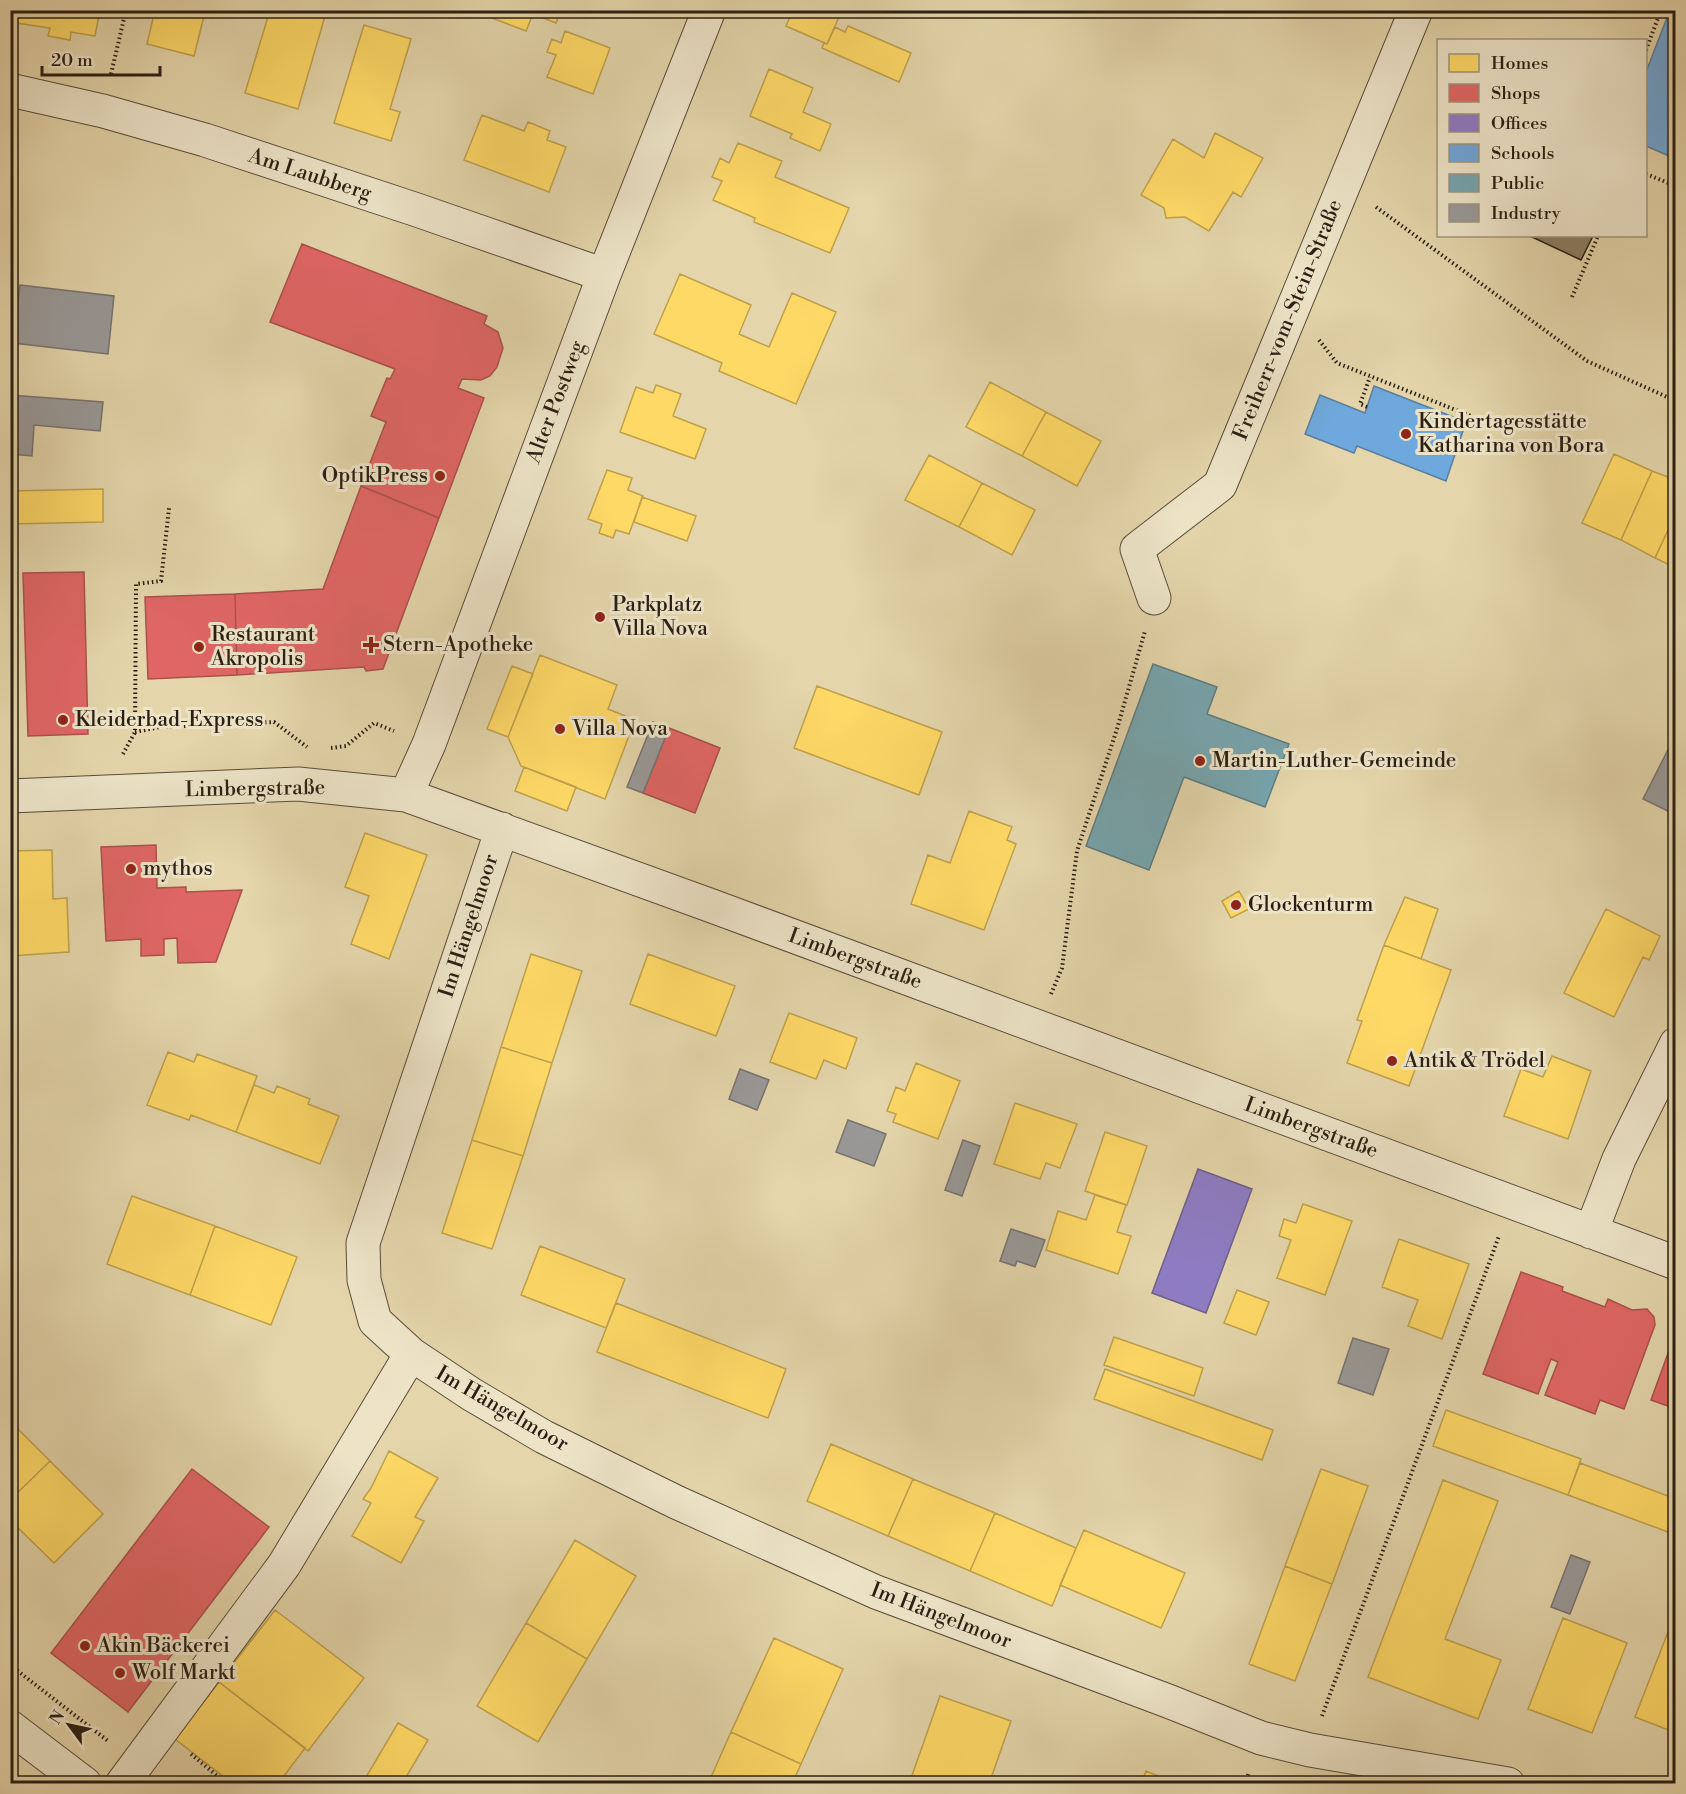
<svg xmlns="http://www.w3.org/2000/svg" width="1686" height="1794" viewBox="0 0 1686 1794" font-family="'Libre Bodoni',serif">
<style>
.homes{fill:#ffd966;stroke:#bfa14d;stroke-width:1.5}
.shops{fill:#e06666;stroke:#aa514d;stroke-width:1.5}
.offices{fill:#8e7cc3;stroke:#70608e;stroke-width:1.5}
.schools{fill:#6fa8dc;stroke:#5b7fa0;stroke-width:1.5}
.public{fill:#76a5af;stroke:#607d80;stroke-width:1.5}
.industry{fill:#999;stroke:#787471;stroke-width:1.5}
.building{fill:#8b7e62;stroke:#2b1f13;stroke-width:1.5}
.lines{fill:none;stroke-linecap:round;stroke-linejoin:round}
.minor-casing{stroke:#594c39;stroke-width:35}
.path{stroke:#2b1f13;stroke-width:4;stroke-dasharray:1.5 3;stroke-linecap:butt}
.minor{stroke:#ede4c8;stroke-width:33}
.poi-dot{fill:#8f2418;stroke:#ede4c8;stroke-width:2}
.labels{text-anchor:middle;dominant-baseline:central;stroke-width:6;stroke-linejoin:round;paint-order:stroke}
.street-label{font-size:21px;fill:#2b1f13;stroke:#ede4c8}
.poi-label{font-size:21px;fill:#2b1f13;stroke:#ede4c8;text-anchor:start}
</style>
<rect width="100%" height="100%" fill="#e4d5aa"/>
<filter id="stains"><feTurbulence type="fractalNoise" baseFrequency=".00333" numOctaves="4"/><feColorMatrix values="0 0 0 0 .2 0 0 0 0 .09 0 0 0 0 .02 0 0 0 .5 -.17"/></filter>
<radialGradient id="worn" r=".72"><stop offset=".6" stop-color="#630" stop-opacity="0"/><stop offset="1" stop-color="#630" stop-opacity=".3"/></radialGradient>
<path class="homes" d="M10,10H100L95,36L71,32L70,40L48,36L50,28L10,22Z
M155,10H215L213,18L204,16L194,56L147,44Z
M270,10H308L325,16L298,109L245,93Z
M480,10H561L556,23L533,14L526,31L479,13Z
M793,10H842L827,44L786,26Z
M1267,10H1288L1285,18Z
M1303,10H1326L1323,18Z
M364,25L411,39L390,109L400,112L391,141L334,123Z
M848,26L911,53L899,82L822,48L824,43L827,44L835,27L845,32Z
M565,31L610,48L593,94L547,77L556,55L547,52L552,39L561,43Z
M769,69L813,88L803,112L831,124L820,151L790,138L792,134L750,116Z
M482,115L524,131L528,122L550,131L547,140L566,147L549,192L464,160Z
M1215,133L1263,158L1241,197L1233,192L1209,231L1185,217L1166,218L1164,208L1141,195L1173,139L1204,158Z
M738,143L782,161L775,177L849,208L830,253L754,222L755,218L713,200L722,181L712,177L720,158L729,163Z
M680,274L751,305L739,334L769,347L792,293L836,312L796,404L719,371L722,363L654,334Z
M990,382L1046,412L1022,456L966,427Z
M656,385L681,394L673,416L706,429L695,459L620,432L636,387L653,393Z
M1046,412L1101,441L1077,486L1022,456Z
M1614,454L1652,471L1621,540L1582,523Z
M929,455L982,483L959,527L905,500Z
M607,470L632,478L628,490L643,496L629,534L616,530L613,538L599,533L602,524L588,519Z
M1652,471L1676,480V513L1655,558L1621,540Z
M982,483L1035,510L1012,555L959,527Z
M103,489V522L10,524V491Z
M642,497L696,516L687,541L634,522Z
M1676,513V568L1655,558Z
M540,655L617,685L608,709L635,720L605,799L521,766L508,737Z
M512,666L533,674L508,737L487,729Z
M817,686L942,732L919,795L794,748Z
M524,767L576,787L567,811L515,791Z
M969,811L1012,827L1007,840L1016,844L984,930L911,904L928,855L950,863Z
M365,833L427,855L389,959L351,944L369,896L345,887Z
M52,850L53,899L67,898L69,952L10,956V851Z
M1239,891L1249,909L1231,918L1222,901Z
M1405,897L1438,909L1421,959L1384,945Z
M1606,909L1660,936L1649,960L1643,957L1614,1017L1564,993Z
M1384,945L1451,970L1409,1086L1347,1063L1362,1021L1357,1020Z
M531,954L582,971L552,1063L501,1047Z
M648,954L735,986L716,1036L630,1004Z
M789,1013L857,1038L846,1069L824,1060L816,1079L770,1062Z
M501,1047L552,1063L523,1156L472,1140Z
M168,1052L194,1062L197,1054L257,1076L236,1132L191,1115L189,1120L147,1105Z
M1552,1056L1591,1071L1568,1139L1504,1116L1521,1069L1543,1077Z
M916,1063L960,1081L938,1139L893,1122L896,1114L887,1111L896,1087L905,1091Z
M254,1085L274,1093L277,1086L310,1099L308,1104L339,1116L320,1164L236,1132Z
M1015,1103L1077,1124L1060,1168L1046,1163L1040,1179L994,1164Z
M1105,1132L1147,1146L1127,1205L1085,1191Z
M472,1140L523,1156L492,1249L442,1233Z
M1676,1163V1183L1669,1180Z
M1095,1195L1126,1205L1117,1232L1131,1236L1118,1274L1046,1250L1058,1211L1086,1220Z
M132,1196L215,1226L190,1295L107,1264Z
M1303,1204L1352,1221L1325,1295L1277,1278L1291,1240L1279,1236L1284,1219L1296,1223Z
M215,1226L297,1257L271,1325L190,1295Z
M1399,1239L1469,1264L1442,1339L1408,1326L1418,1300L1382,1287Z
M540,1246L625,1279L606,1328L521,1295Z
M1237,1290L1269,1302L1256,1335L1224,1323Z
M616,1303L786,1369L768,1418L597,1352Z
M1114,1337L1203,1368L1194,1396L1104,1365Z
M1105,1369L1273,1430L1262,1460L1094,1399Z
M1446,1410L1581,1459L1568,1495L1433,1446Z
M10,1421L50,1461L10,1500Z
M831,1444L913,1479L888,1536L807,1501Z
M389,1451L438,1478L415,1517L424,1521L401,1563L352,1536L371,1503L363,1499L371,1488Z
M50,1461L103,1514L54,1563L10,1520V1500Z
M1580,1463L1676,1499V1511L1668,1532L1568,1495Z
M1321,1469L1368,1486L1332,1584L1285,1566Z
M913,1479L995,1513L970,1571L888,1536Z
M1443,1480L1498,1501L1445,1639L1501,1660L1478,1719L1368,1677Z
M995,1513L1076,1548L1052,1606L970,1571Z
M1084,1530L1185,1573L1161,1628L1060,1585Z
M575,1540L636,1576L587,1659L526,1623Z
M1285,1566L1332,1584L1295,1681L1249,1664Z
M275,1610L364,1678L308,1751L219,1682Z
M1563,1618L1627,1643L1592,1733L1528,1709Z
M526,1623L587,1659L538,1742L477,1706Z
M1668,1632L1676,1635V1733L1635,1717Z
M774,1638L843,1669L801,1764L731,1732Z
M219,1682L305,1748L278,1784H233L175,1739Z
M940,1696L1011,1721L989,1784H909Z
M398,1723L428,1740L402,1784H362Z
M731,1732L801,1764L792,1784H708Z
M1146,1771L1177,1784H1141Z"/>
<path class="shops" d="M302,244L487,316L484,324L498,332L503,348L497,367L490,376L481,380L462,379L458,388L484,398L439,518L361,486L386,422L371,416L387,378L390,379L395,369L270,322Z
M361,486L439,518L383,669L366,671L364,667L237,675L235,594L323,589Z
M84,572L88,734L28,736L23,573Z
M235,594L237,675L148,679L145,597Z
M669,728L720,748L695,813L643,793Z
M156,845L157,888L186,887V892L242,890L216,962L178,963L177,938L164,939V955L141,956V939L106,941L101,847Z
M1521,1272L1563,1287L1562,1291L1605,1307L1608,1299L1632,1310L1647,1309L1654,1317L1655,1325L1624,1409L1600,1400L1595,1414L1545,1395L1558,1362L1551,1359L1538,1394L1483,1374Z
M1675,1334L1676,1335V1409L1651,1400Z
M192,1469L269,1527L128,1712L51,1653Z"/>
<path class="offices" d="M1198,1169L1252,1189L1206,1313L1152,1293Z"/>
<path class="schools" d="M1670,10H1676V159L1646,146V72Z
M1374,386L1466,422L1446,481L1357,446L1354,453L1305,434L1320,395L1365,413Z"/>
<path class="public" d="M1153,664L1217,687L1207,714L1289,744L1265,807L1184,777L1149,870L1086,846Z"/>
<path class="industry" d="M20,285L114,296L108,354L13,343Z
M10,395L103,402L100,431L34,425L32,456L10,454Z
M653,722L669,728L643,793L627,787Z
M1676,734V815L1643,799Z
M740,1069L769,1080L757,1110L729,1099Z
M848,1120L886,1134L874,1166L836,1152Z
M963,1140L980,1146L962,1196L945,1190Z
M1011,1229L1045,1240L1035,1267L1017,1261L1015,1266L1000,1261Z
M1353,1338L1389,1349L1373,1395L1338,1383Z
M1571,1555L1590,1562L1570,1614L1551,1607Z"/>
<path class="building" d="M1530,236H1593L1581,260Z"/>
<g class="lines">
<g class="minor-casing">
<path id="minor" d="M10,90L103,111L205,140L417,210L604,275
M1154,598L1137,549L1220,485L1416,10
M406,795L429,744L604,275L709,10
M10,796L298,784L406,795L712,906L1676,1263
M502,829L363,1243L364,1280L375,1321L411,1354L471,1394L544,1437L676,1502L876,1592L1168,1701L1261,1738L1310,1750L1508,1784
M1591,1232L1619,1159L1676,1044
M10,1727L85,1784
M122,1784L284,1565L411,1354"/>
</g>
<path class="path" d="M1646,50L1661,10
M111,74L126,10
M1646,174L1676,186
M1376,207L1587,361L1676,401
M1572,297L1598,236
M1319,340L1337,363L1471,416
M1367,407L1360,404L1370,377
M135,732L160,727L274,722L307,747
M331,748L346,746L374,723L394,731
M123,754L135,732L136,584L161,581L169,508
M1051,994L1062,968L1077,851L1117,729L1145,631
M10,1665L108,1741
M1322,1716L1499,1236
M191,1754L227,1784
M10,1783L11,1784
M1245,1784L1249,1772"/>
<use href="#minor" class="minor"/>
</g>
<g class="poi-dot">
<circle cx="1406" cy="434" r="6"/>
<circle cx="440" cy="476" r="6"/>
<circle cx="600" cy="617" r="6"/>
<path d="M368 636h6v6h6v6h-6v6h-6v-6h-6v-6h6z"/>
<circle cx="199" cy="647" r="6"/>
<circle cx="63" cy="720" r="6"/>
<circle cx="560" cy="729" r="6"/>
<circle cx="1200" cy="761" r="6"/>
<circle cx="131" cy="869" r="6"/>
<circle cx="1236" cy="905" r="6"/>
<circle cx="1392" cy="1061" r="6"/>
<circle cx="85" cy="1646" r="6"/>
<circle cx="120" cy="1673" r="6"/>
</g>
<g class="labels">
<g class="street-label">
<text transform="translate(310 175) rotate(18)">Am Laubberg</text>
<text transform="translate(1288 320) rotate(-68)">Freiherr-vom-Stein-Straße</text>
<text transform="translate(556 402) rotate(-69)">Alter Postweg</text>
<text transform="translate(255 789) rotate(-1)">Limbergstraße</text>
<text transform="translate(469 926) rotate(-72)">Im Hängelmoor</text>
<text transform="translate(855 959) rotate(20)">Limbergstraße</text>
<text transform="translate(1311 1128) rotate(20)">Limbergstraße</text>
<text transform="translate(502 1409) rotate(30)">Im Hängelmoor</text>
<text transform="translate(941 1616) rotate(21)">Im Hängelmoor</text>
</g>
<g class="poi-label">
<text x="1418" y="422">Kindertagesstätte<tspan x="1418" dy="24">Katharina von Bora</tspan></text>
<text x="428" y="476" text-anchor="end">OptikPress</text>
<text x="612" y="605">Parkplatz<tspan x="612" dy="24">Villa Nova</tspan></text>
<text x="211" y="635">Restaurant<tspan x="211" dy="24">Akropolis</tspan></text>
<text x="383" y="645">Stern-Apotheke</text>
<text x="75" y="720">Kleiderbad-Express</text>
<text x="572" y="729">Villa Nova</text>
<text x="1212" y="761">Martin-Luther-Gemeinde</text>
<text x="143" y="869">mythos</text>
<text x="1248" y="905">Glockenturm</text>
<text x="1404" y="1061">Antik &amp; Trödel</text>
<text x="97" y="1646">Akin Bäckerei</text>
<text x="132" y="1673">Wolf Markt</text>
</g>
</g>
<rect width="1686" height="1794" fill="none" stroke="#e4d5aa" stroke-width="36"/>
<rect x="12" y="12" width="1662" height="1770" fill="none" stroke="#2b1f13" stroke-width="3"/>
<rect x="18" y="18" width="1650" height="1758" fill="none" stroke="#2b1f13" stroke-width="1.5"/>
<rect x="1437" y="39" width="210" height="198" fill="#ede4c8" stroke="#9f9580" stroke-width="1.5"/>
<rect x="1449" y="54" width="30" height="18" fill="#ffd966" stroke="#9f9580" stroke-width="1.5"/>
<text x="1491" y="69" font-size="18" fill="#2b1f13">Homes</text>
<rect x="1449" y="84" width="30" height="18" fill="#e06666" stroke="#9f9580" stroke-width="1.5"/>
<text x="1491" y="99" font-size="18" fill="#2b1f13">Shops</text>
<rect x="1449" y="114" width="30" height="18" fill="#8e7cc3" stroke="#9f9580" stroke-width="1.5"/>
<text x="1491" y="129" font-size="18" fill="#2b1f13">Offices</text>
<rect x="1449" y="144" width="30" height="18" fill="#6fa8dc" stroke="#9f9580" stroke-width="1.5"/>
<text x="1491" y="159" font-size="18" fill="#2b1f13">Schools</text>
<rect x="1449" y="174" width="30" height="18" fill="#76a5af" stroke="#9f9580" stroke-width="1.5"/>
<text x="1491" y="189" font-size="18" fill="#2b1f13">Public</text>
<rect x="1449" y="204" width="30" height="18" fill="#999999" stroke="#9f9580" stroke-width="1.5"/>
<text x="1491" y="219" font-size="18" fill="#2b1f13">Industry</text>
<g transform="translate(69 1725) rotate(303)" stroke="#ede4c8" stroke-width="4.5" paint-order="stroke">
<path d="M0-4.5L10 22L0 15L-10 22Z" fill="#2b1f13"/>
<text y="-9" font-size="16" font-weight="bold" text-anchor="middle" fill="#2b1f13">N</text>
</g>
<path d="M42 66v9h118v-9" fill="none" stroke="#2b1f13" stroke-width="3"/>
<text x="51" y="66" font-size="18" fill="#2b1f13" stroke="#ede4c8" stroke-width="4.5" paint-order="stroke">20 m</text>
<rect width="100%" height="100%" filter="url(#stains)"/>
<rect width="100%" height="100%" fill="url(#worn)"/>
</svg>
